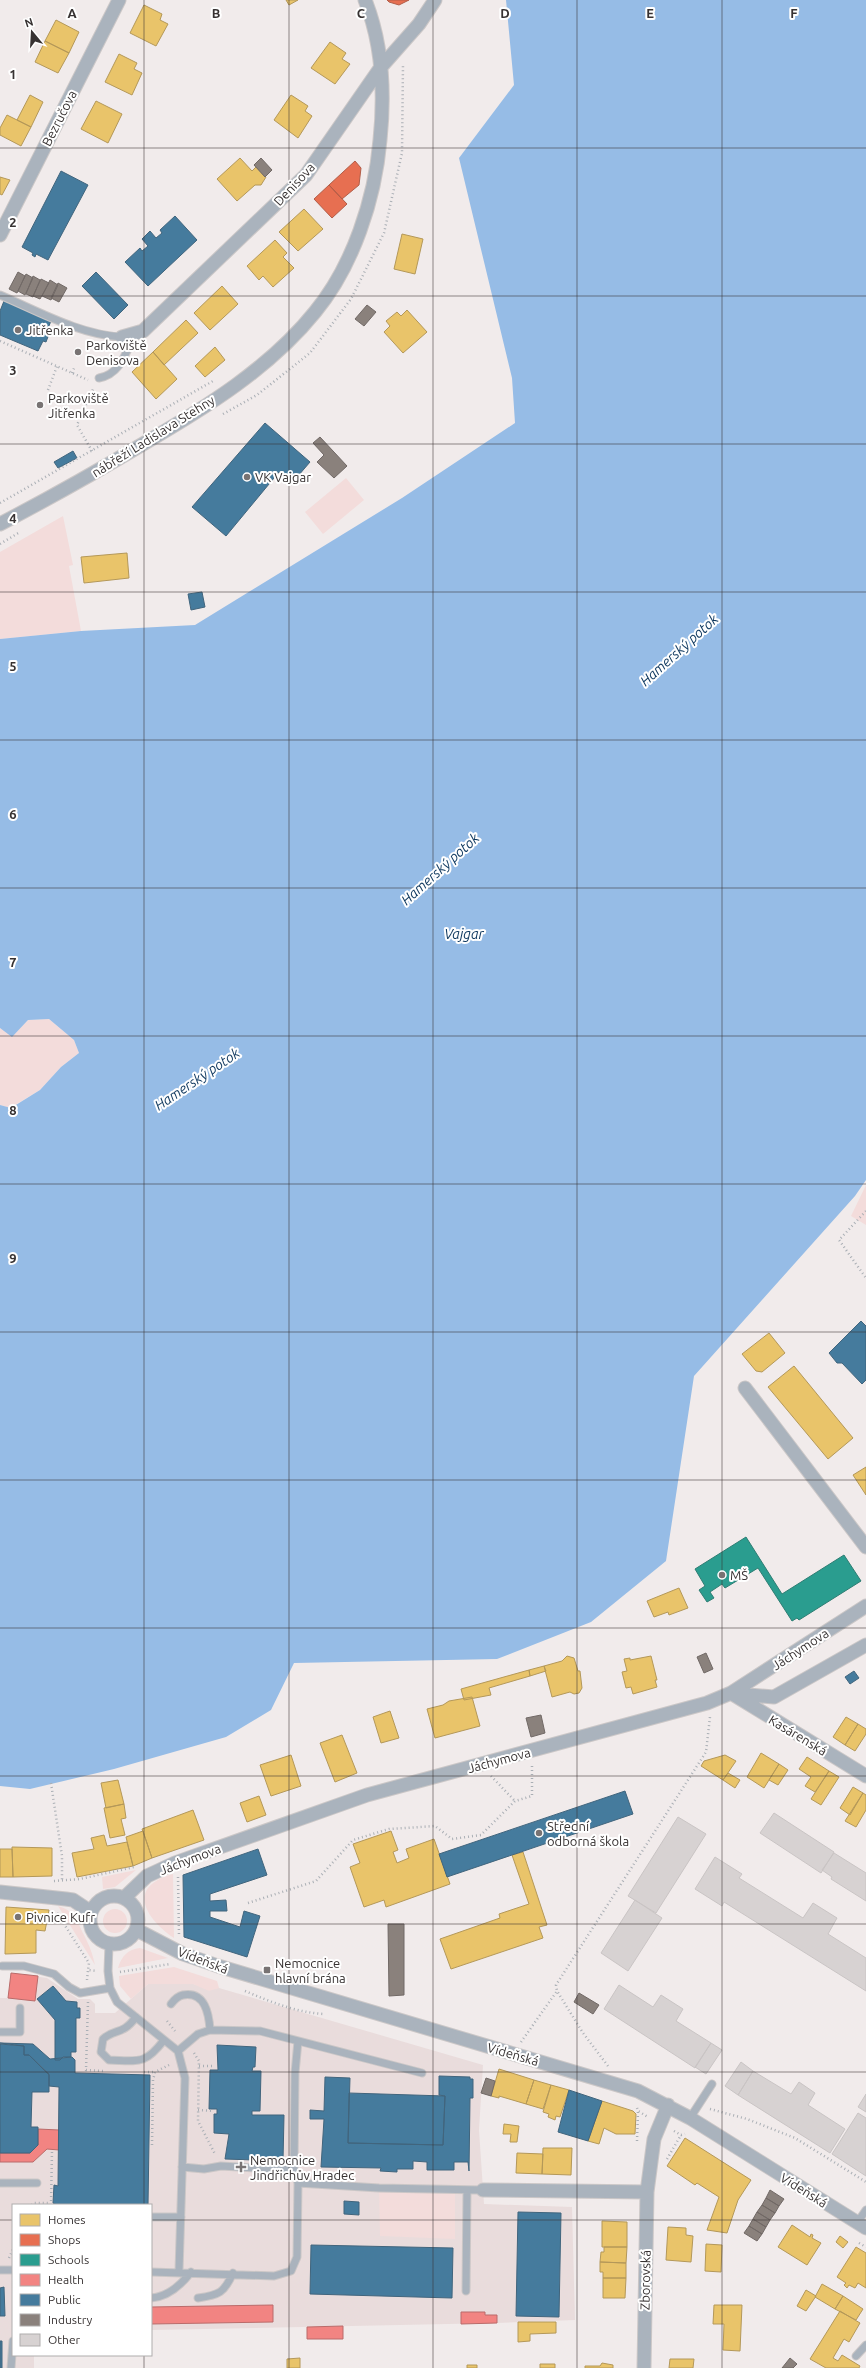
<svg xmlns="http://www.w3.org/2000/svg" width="866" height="2368" viewBox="0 0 866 2368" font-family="Ubuntu,sans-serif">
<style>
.built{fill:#e9dcdc}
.green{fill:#f3dcdb}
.water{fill:#96bce6}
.homes{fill:#e9c46a;stroke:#b49859}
.shops{fill:#e76f51;stroke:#b25d48}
.schools{fill:#2a9d8f;stroke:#2e7d73}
.health{fill:#f28482;stroke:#ba6b6a}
.public{fill:#457b9d;stroke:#41657d}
.industry{fill:#8a817c;stroke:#716966}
.building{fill:#d7d2d2;stroke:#c9c4c4}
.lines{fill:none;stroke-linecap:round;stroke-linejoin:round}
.service-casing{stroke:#cbc7c7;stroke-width:9}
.minor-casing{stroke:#cbc7c7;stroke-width:15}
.path{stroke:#aaafb5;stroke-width:2.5;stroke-dasharray:1 3;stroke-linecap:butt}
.service{stroke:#aab3bd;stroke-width:7}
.minor{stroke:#aab3bd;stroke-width:13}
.grid{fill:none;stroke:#373232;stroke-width:1;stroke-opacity:0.55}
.poi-dot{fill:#787373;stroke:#fff;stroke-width:1.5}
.labels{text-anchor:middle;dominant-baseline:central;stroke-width:4;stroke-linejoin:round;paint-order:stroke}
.street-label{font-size:13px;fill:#373232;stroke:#fff}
.poi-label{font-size:13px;fill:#373232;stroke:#fff;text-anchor:start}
.water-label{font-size:14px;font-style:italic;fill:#0d375e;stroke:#fff}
.grid-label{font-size:13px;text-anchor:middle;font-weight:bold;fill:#373232;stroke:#fff;stroke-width:4;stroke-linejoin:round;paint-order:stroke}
</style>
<rect width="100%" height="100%" fill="#f1ebeb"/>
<path class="built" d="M11,1973L47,1978L78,1999H90L95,2004V2013H115L148,1984H193L219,1988L483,2065L479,2130L484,2204L572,2207L575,2320L497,2323L151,2330V2205H13V2355H34V2368H0V1998H8Z"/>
<path class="green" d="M346,478L364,500L323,534L305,512Z
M63,516L73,565L69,566L81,631L0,639V552Z
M49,1019L74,1040L79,1053L61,1067L40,1090L10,1108L0,1105V1028L12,1036L28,1020Z
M866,1185V1225L851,1216Z
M136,1870L115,1887L103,1889L102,1877Z
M173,1874L174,1938C145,1918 126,1887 173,1874Z
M58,1906C75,1911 77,1921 84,1935C90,1947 92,1952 95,1965Z
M103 1921a12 12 0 1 1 24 0a12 12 0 1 1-24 0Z
M140,1948L168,1958L118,1968C121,1957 128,1949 140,1948Z
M174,1967L217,1981L219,1988L209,1991L193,1984H148L131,1999L120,1986L119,1976Z
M379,2188L455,2190V2239L380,2236Z"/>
<path class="water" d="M506,0H866V1180L855,1196L694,1376L666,1561L591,1622L497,1659L294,1663L271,1710L226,1737L114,1769L30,1789L0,1786V1105L11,1108L40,1090L61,1067L79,1053L74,1040L49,1019L28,1020L12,1037L0,1028V639L81,631L195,625L402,498L515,423L512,378L459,158L514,85Z"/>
<path class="homes" d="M286,0H298L289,5Z
M144,5L162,14L160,20L168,24L156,46L130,33Z
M56,20L79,32L69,53L45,41Z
M45,41L69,53L58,73L35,62Z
M330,42L346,53L342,59L350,64L335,84L311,68Z
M119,54L137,63L134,69L142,73L132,95L105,82Z
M30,95L43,102L31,127L17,120Z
M291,95L308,106L305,111L312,116L298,138L274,120Z
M96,101L122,114L108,143L81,129Z
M7,115L31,127L21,146L0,135V128Z
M240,158L252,171L256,167L266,177L261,185H255L237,201L217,179Z
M0,177L10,180L2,195L0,194Z
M304,209L323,229L298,251L279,232Z
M402,234L423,239L415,274L394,269Z
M275,240L287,253L283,257L294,268L273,287L263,276L259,280L247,266Z
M222,286L238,304L210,330L194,313Z
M407,310L427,332L403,353L384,332L390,326L386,321L397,312L401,316Z
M186,320L198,333L164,365L153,352Z
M215,347L225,360L205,377L195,366Z
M153,352L177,379L156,399L132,372Z
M127,553L129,578L84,583L81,557Z
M769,1333L785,1353L762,1372L756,1371L742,1354Z
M794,1366L853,1438L828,1459L768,1387Z
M866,1467V1495L853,1475Z
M679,1588L688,1608L669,1615L668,1612L654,1617L647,1601Z
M567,1656L574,1658L578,1671H580L582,1688L579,1693L574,1694L570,1692L552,1697L544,1666L562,1661Z
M651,1656L657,1680H655L657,1687L633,1694L631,1687L626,1688L622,1672L627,1671L624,1659L630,1658V1660Z
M544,1666L546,1671L530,1676L529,1670Z
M529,1670L530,1676L489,1688L491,1695L464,1700L461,1689Z
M472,1697L480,1726L435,1738L427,1709L443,1705L449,1701Z
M390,1711L399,1738L381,1743L373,1717Z
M846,1717L858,1724L845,1745L833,1737Z
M858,1724L866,1729V1734L855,1751L845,1745Z
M342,1735L357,1773L335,1782L320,1743Z
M761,1753L779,1764L764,1788L747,1777Z
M291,1755L301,1786L271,1796L260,1765Z
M725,1755L736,1761L723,1780L701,1766L704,1761Z
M807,1757L829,1771L815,1792L805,1786L811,1777L799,1769Z
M779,1764L788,1770L778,1785L769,1780Z
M829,1771L839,1777L821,1805L811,1799Z
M728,1773L740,1780L735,1788L723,1780Z
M118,1780L124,1804L106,1808L101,1783Z
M853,1787L863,1793L850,1815L840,1808Z
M863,1793L866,1795V1810L856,1827L845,1821Z
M259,1796L266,1815L247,1822L240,1803Z
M124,1804L126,1818L121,1819L125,1835L110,1838L104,1808Z
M193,1810L204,1840L152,1858L142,1829Z
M143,1831L152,1858L133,1866L126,1837Z
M391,1831L398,1850L393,1852L397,1863L409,1858L406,1849L434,1839L450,1884L386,1907L384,1900L364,1907L350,1867L360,1863L353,1844Z
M104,1835L107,1846L127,1842L133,1866L77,1877L72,1853L94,1849L91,1838Z
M12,1847L52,1848V1876L13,1877Z
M0,1849H12L13,1877H0Z
M523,1852L547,1925L539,1927L543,1938L451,1969L440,1939L500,1918L499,1914L529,1904L512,1855Z
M6,1907L49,1910L45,1931L36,1930V1953L5,1954Z
M499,2069L534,2080L526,2104L499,2096V2098L491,2096Z
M534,2080L551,2085L543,2109L526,2104Z
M551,2085L569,2090L560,2117L556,2116L555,2120L548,2117L549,2114L543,2112Z
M602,2101L633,2111L636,2114L635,2134H616L604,2128L599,2144L588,2141Z
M504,2124L519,2126L517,2142H510L511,2134H503Z
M685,2138L751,2180L738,2200L727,2233L707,2230L719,2197L697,2183L695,2185L667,2166Z
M543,2148H572L571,2175L542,2174Z
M517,2153L543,2154L542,2174L516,2173Z
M602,2221L627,2222V2247H602Z
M792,2225L810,2237L811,2234L813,2235L812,2238L821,2243L807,2265L778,2247Z
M668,2227L686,2228V2235L693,2236L691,2262L666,2260Z
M840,2236L848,2242L843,2248L836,2242Z
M706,2244L722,2245L721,2272L705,2271Z
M604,2247H627L626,2263L600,2262L601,2252H604Z
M856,2247L866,2253V2288L858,2283L855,2288L849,2285L847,2288L844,2285L846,2283L837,2277Z
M600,2262L626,2263V2278H603V2272H600Z
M603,2278H626L625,2298H603Z
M822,2284L843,2296L835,2309L815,2297Z
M806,2290L816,2296L806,2311L797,2306Z
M843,2296L863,2309L856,2320L835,2309Z
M714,2305H742L740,2351L723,2350L724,2324H713Z
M840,2311L860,2323L849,2342L844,2339L833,2358L838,2361L842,2355L860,2366L859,2368H826L810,2359Z
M518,2322H556V2333L530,2334V2341L518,2342Z
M300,2358V2368H287V2359Z
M670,2359H694L693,2368H669Z
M602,2363L613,2365V2368H585V2366H600Z
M540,2364H555V2368H540Z
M467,2365H477V2368H467Z"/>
<path class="shops" d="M387,0H409L399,5L389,2Z
M355,161L361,168L359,185L342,199L329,185Z
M329,185L347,204L332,218L314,199Z"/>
<path class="schools" d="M746,1537L782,1594L844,1555L861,1581L799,1620L797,1618L792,1621L758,1568L725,1588L722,1584L710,1592L714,1598L707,1602L699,1590L705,1586L695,1569Z"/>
<path class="health" d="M11,1973L38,1976L35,2001L8,1998Z
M38,2129L59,2130V2150L47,2149L33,2162H0V2153H30L38,2145Z
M273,2305V2322L151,2324V2307Z
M461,2312H485V2315H497V2323L461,2324Z
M343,2326V2339H307V2327Z"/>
<path class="public" d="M61,171L88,185L48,260L36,254L35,257L32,255L33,253L22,247Z
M175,216L197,240L148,286L125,262L140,248L142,251L148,246L142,239L150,231L156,238L162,233L160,230Z
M96,272L128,305L114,319L82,286Z
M4,301L51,321L46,333L49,334L46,342L43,341L38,351L0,335V311Z
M265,423L310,462L292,483L279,472L226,536L192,507Z
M73,451L77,458L58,468L54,462Z
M202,592L205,607L191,610L188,594Z
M861,1321L866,1326V1380L862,1384L842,1363H837L829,1353Z
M854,1671L859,1678L850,1684L845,1677Z
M625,1791L633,1814L447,1877L439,1854Z
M258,1849L267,1875L210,1894V1901L226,1900L227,1911H210V1917L240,1927L244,1911L260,1916L247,1957L184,1937L183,1875Z
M53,1986L66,2001L77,2002V2008H80V2018H76V2052H71V2057H63L60,2060H55V2020L37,1999Z
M0,2043L33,2044L50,2059L72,2057L75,2060V2073L150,2075L148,2205H57L53,2203L54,2185L58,2186L59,2087L49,2086V2074L29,2055H24V2046Z
M0,2044L24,2046V2055H29L49,2075V2092H32L31,2127H38V2145L30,2153H0Z
M217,2045L256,2047L255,2067H253L252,2071H261L260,2111H252V2115H284L283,2161L225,2159L229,2134L214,2133V2114H217V2109H209L210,2070H218Z
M439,2076L470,2077V2079H473V2098H470L469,2171L468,2162H454V2170H427V2162L413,2161V2169H397V2172L380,2171L381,2168L321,2167L324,2119H310V2110L324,2111L325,2077L350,2078L348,2143L443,2145L445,2096L439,2095Z
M569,2090L602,2101L588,2141L558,2132Z
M349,2093L445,2096L443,2145L348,2143Z
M344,2201L359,2202V2215L344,2214Z
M518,2212L561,2213L559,2317L516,2316Z
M311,2245L453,2248L452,2298L310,2294Z
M4,2287L5,2316H0V2288Z
M0,2341H2V2368H0Z"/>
<path class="industry" d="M261,158L272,170L265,177L254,165Z
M18,272L25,276L17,293L9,289Z
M26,274L33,278L25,295L18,291Z
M33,276L40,280L33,297L26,294Z
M41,279L49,283L40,299L33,296Z
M50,280L58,285L51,300L42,296Z
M58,283L67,288L59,302L51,298Z
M367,305L376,312L364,326L355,319Z
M320,437L347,466L334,478L317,462L324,455L313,443Z
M706,1653L713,1669L704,1673L697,1657Z
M541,1715L545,1733L531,1737L526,1718Z
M388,1924H404V1995L389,1996Z
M579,1993L599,2005L593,2014L574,2002Z
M486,2078L495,2081L491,2096L481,2093Z
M770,2190L784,2199L779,2206L766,2198Z
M766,2198L779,2206L775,2213L762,2205Z
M762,2205L775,2213L770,2220L757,2212Z
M757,2212L770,2220L766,2227L753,2219Z
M753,2219L766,2227L762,2234L749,2226Z
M749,2226L762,2234L757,2241L744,2233Z
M790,2358L797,2364L793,2368H782Z"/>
<path class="building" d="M774,1813L834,1852L821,1873L760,1833Z
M678,1817L706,1834L656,1913L628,1896Z
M834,1853L866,1873V1901L831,1879L832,1877L822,1870Z
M715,1857L742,1874L739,1878L803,1918L813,1903L837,1918L828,1934L866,1958V1991L724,1902L722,1906L695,1889Z
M635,1900L662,1918L628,1971L601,1953Z
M619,1985L653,2007L661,1995L683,2009L676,2021L711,2043L695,2068L604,2009Z
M711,2043L722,2050L706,2074L695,2067Z
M741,2062L753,2071L738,2095L725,2086Z
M753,2071L791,2094L799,2082L815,2093L808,2105L845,2129L830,2153L738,2095Z
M866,2094V2112L858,2107Z
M858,2113L866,2118V2176L832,2154Z"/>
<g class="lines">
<g class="service-casing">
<path id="service" d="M0,295C38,311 80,335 122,337
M99,378C121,374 126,352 135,333
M109,1945L108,1971L110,1988L117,2002L178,2051L185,2078L179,2271
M2,1966H24L54,1974L69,1987L80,1993L110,1988
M171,2004C174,2000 178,1996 183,1995C205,1991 209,2014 210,2030
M136,2017C122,2036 115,2028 103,2039L101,2052L109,2060C139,2061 145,2065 164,2040
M0,2032H20V2008
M178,2051L198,2034L210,2030L260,2031L422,2073
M690,2118L712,2084
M182,2167L204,2169L221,2166L294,2170
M0,2183H37
M298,2183L379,2188L483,2190
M151,2217H181
M857,2223L866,2210
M0,2270H13
M151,2272L274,2276L291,2271L297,2257L298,2183L294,2170L295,2073L298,2041
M466,2291L467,2190
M151,2298C168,2297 181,2285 191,2272
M198,2298C219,2295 224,2293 233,2273
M856,2356L866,2345
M11,2368L13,2341"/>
</g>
<g class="minor-casing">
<path id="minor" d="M0,235L119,0
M122,337L143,331L306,175L381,67L419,24L435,0
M0,524C48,499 96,472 143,444C205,408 270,368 315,312C353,266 375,199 380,140C385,92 383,45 365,0
M745,1388L866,1547
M731,1693L866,1776
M737,1694L774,1697L866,1645
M0,1892L66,1899L73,1900L91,1912
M90 1920a24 24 0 1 1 48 0a24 24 0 1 1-48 0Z
M124,1898L147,1876L175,1863L367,1795L707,1703L731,1693L866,1606
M137,1930L183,1954L218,1966L638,2091L690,2118L866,2228
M483,2190L647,2192
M644,2368L647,2192L654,2139L668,2105"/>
</g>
<path class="path" d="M0,341L88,380
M72,373L75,366
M48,390L57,366
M223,414L257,395L310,353L351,299L384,233L402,153L403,64
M92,451L77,425L94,387
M0,503L213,381
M0,544L20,532
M866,1211L839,1240L866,1278
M491,1776L515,1801
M51,1783L62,1856V1881
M178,1877L179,1936
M54,1881L80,1879L134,1867
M248,1903L316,1881L353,1840L389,1829L435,1826L452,1839L481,1835L515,1801L532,1796V1765
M57,1913L89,1963L88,1970L97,1971
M120,1972L170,1964
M87,1980L88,1970
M245,1991C271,2002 295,2012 323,2014
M88,2002L86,2070L103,2071
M167,2021L175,2031
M521,2042L557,1991
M194,2053L199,2061L198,2121L215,2154
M199,2066H213
M608,2066L583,2033L557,1991L556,1985L706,1752L710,1717
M144,2072H155
M637,2108L638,2111L648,2117
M710,2109L747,2119L795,2138L866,2182
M198,2110L213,2111
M674,2131L681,2135L685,2134
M637,2141L638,2111
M152,2145L153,2080L155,2072L169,2065
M667,2159L681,2135
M32,2205L33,2203H50
M51,2205L52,2151
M859,2243L866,2247
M9,2258L13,2249"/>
<use href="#service" class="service"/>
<use href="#minor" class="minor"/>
</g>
<path class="grid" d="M144,0V2205M289,0V2368M433,0V2368M577,0V2368M722,0V2368M0,148H866M0,296H866M0,444H866M0,592H866M0,740H866M0,888H866M0,1036H866M0,1184H866M0,1332H866M0,1480H866M0,1628H866M0,1776H866M0,1924H866M0,2072H866M0,2220H13M151,2220H866M144,2355V2368"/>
<g class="poi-dot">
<circle cx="18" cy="330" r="4"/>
<circle cx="78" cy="352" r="4"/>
<circle cx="40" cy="405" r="4"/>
<circle cx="247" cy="477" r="4"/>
<circle cx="722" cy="1575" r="4"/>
<circle cx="539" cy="1833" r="4"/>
<circle cx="18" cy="1917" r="4"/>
<rect x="263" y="1966" width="8" height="8" rx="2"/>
<path d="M239 2161h4v4h4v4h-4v4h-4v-4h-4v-4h4z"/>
</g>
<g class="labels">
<g class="street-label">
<text transform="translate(59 118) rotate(-63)">Bezručova</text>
<text transform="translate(294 184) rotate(-47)">Denisova</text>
<text transform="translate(153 436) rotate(-32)">nábřeží Ladislava Stehny</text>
<text transform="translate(800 1649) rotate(-33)">Jáchymova</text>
<text transform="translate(798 1735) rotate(31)">Kasárenská</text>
<text transform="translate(499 1760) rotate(-15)">Jáchymova</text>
<text transform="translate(190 1859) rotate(-21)">Jáchymova</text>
<text transform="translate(203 1960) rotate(21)">Vídeňská</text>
<text transform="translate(513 2054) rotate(16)">Vídeňská</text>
<text transform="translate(804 2190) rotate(32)">Vídeňská</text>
<text transform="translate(645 2280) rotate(-89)">Zborovská</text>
</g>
<g class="poi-label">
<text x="26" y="330">Jitřenka</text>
<text x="86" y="345">Parkoviště<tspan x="86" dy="15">Denisova</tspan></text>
<text x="48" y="398">Parkoviště<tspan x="48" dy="15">Jitřenka</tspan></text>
<text x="255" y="477">VK Vajgar</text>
<text x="730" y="1575">MŠ</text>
<text x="547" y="1826">Střední<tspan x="547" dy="15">odborná škola</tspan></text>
<text x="26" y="1917">Pivnice Kufr</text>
<text x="275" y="1963">Nemocnice<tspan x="275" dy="15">hlavní brána</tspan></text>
<text x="250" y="2160">Nemocnice<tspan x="250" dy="15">Jindřichův Hradec</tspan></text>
</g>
<g class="water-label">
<text transform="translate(679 650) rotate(-42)">Hamerský potok</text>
<text transform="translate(440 869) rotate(-42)">Hamerský potok</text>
<text x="464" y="934">Vajgar</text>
<text transform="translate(197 1079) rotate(-34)">Hamerský potok</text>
</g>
</g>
<g class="grid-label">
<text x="72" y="18">A</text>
<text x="216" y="18">B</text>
<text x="361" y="18">C</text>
<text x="505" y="18">D</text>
<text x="650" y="18">E</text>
<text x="794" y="18">F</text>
<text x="13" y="79">1</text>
<text x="13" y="227">2</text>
<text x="13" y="375">3</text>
<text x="13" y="523">4</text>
<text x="13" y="671">5</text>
<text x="13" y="819">6</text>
<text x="13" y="967">7</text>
<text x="13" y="1115">8</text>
<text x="13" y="1263">9</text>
</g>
<rect x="12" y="2204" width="140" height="152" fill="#ffffff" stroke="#afadad"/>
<rect x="20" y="2214" width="20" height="12" fill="#e9c46a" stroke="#afadad"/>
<text x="48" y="2224" font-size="12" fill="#373232">Homes</text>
<rect x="20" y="2234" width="20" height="12" fill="#e76f51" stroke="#afadad"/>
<text x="48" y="2244" font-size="12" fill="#373232">Shops</text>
<rect x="20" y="2254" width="20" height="12" fill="#2a9d8f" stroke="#afadad"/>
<text x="48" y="2264" font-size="12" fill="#373232">Schools</text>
<rect x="20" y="2274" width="20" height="12" fill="#f28482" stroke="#afadad"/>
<text x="48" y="2284" font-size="12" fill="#373232">Health</text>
<rect x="20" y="2294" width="20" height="12" fill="#457b9d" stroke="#afadad"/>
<text x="48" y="2304" font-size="12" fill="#373232">Public</text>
<rect x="20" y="2314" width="20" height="12" fill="#8a817c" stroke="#afadad"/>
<text x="48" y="2324" font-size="12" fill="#373232">Industry</text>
<rect x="20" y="2334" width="20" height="12" fill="#d7d2d2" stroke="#afadad"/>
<text x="48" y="2344" font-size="12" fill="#373232">Other</text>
<g transform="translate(32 32) rotate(342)" stroke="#ffffff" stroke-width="3" paint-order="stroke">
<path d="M0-3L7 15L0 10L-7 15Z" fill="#373232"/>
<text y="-6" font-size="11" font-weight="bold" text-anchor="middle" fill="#373232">N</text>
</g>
</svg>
